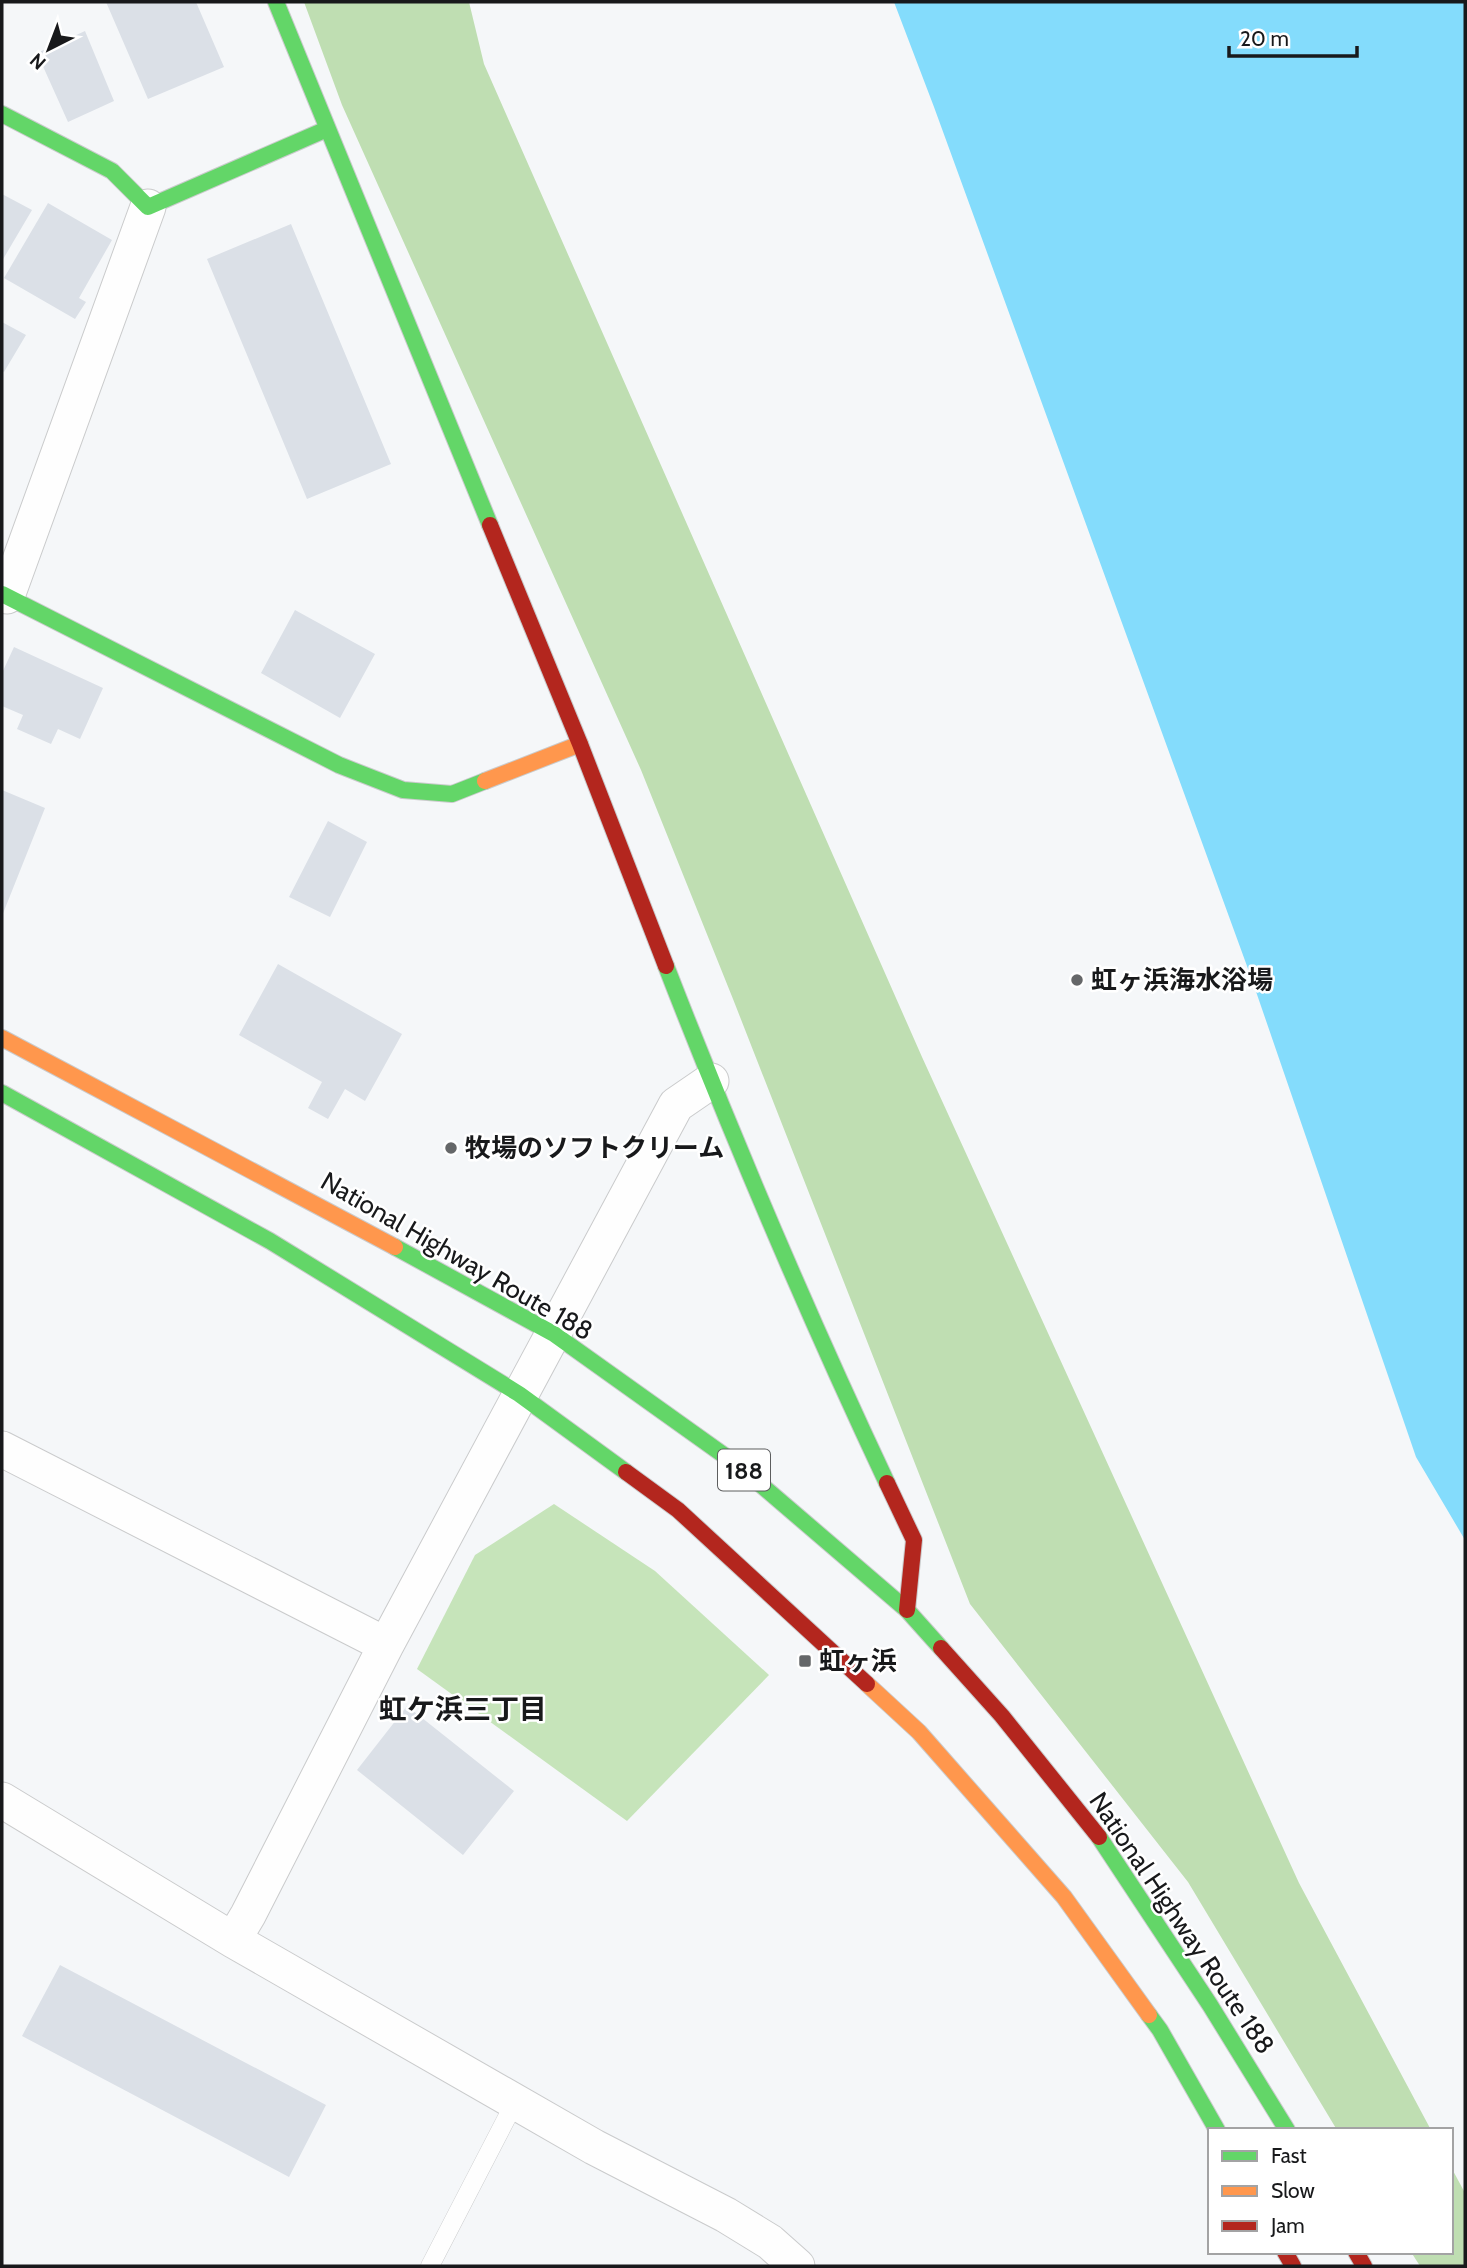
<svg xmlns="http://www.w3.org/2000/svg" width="1467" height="2268" viewBox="0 0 1467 2268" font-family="Cabin,'Noto Sans JP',sans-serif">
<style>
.green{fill:#c6e4ba}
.forest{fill:#bfdeb2}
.water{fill:#84dcfc}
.building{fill:#dbe0e7}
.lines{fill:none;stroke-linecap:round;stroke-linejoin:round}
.lane-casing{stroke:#cacbcc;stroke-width:19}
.street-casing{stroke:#cacbcc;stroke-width:37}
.fast-casing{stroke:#cacbcc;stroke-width:18}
.slow-casing{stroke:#cacbcc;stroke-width:18}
.jam-casing{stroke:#cacbcc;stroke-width:18}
.lane{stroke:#fefefe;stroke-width:18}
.street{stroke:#fefefe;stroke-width:35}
.fast{stroke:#63d668;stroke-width:16}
.slow{stroke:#ff974d;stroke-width:16}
.jam{stroke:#b3261e;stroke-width:16}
.poi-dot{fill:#656769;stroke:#fff;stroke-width:2.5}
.labels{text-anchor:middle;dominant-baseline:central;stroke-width:5;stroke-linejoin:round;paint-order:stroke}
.shield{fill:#fff;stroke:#5d5e5f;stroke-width:2}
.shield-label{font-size:24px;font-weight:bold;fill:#18191b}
.poi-label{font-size:26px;font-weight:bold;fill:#18191b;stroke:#fff;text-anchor:start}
.street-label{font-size:26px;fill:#18191b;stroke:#fff}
.neighbourhood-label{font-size:28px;font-weight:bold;fill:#18191b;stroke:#fff}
</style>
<rect width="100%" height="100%" fill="#f5f7f9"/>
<path class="green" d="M554,1504L655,1571L769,1675L627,1821L417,1669L475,1555Z"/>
<path class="forest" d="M304,2H469L484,64L922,1057L1299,1883L1431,2130H1337L1188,1882L970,1604L733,999L641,770L342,105Z
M1451,2167L1465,2193V2266H1420L1411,2252H1451Z"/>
<path class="water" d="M894,2H1465V1540L1416,1457L1251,977L934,107Z"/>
<path class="building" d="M106,2H196L224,67L148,99Z
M85,31L114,101L68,122L37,53Z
M2,194L32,210L2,261Z
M48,203L112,240L79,298L86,302L75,319L4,278Z
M291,224L391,464L307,499L207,259Z
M2,322L26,335L4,372L2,371Z
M295,610L375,654L340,718L261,673Z
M14,647L103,688L80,739L58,729L51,744L17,729L23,715L2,706V673Z
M2,790L45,808L2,916Z
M328,821L367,842L330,917L289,897Z
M278,964L402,1034L365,1101L345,1089L328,1119L308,1108L322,1082L239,1035Z
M407,1706L514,1791L463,1855L357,1770Z
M60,1965L326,2105L289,2177L22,2036Z"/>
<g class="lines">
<g class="lane-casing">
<path id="lane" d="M430,2266L516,2100"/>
</g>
<g class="street-casing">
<path id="street" d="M7,596L148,207
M2,1449L386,1645
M2,1800L233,1940L594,2147L726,2215L770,2242L797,2266
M233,1940L248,1915L386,1645L676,1105L711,1081"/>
</g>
<g class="fast-casing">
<path id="fast" d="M276,2L490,525
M2,114L112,171L148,207L327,129
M2,594L339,765L403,790L452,794L485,781
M666,966C734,1141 807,1313 887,1483
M2,1093L270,1241L519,1394L626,1472
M395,1247L554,1334L739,1466L907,1610L941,1648
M1099,1837L1210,2005L1287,2130
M1149,2015L1160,2030L1217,2130"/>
</g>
<g class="slow-casing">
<path id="slow" d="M485,781L580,744
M2,1038L395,1247
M867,1684L919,1732L1064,1897L1149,2015"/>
</g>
<g class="jam-casing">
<path id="jam" d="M490,525L580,744L666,966
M626,1472L678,1510L867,1684
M887,1483L914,1540L907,1610
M941,1648L1002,1716L1099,1837
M1285,2252L1293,2266
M1356,2252L1364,2266"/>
</g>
<use href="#lane" class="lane"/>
<use href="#street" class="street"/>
<use href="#fast" class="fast"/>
<use href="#slow" class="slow"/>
<use href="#jam" class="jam"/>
</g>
<g class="poi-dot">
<circle cx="1077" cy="980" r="7"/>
<circle cx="451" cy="1148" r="7"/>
<rect x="798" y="1654" width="14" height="14" rx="3.5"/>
</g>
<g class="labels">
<rect class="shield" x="718" y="1449.5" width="52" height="41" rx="5"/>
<g class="shield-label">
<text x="744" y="1470">188</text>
</g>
<g class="poi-label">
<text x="1091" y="980">虹ヶ浜海水浴場</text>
<text x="465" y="1148">牧場のソフトクリーム</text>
<text x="819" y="1661">虹ヶ浜</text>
</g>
<g class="street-label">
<text transform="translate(457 1256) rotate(30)">National Highway Route 188</text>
<text transform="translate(1182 1923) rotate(56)">National Highway Route 188</text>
</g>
<g class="neighbourhood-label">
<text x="463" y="1709">虹ケ浜三丁目</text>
</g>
</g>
<rect width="1467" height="2268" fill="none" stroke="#18191b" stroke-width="7"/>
<rect x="1208" y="2128" width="245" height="126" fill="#ffffff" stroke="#a3a3a4" stroke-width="2"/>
<rect x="1222" y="2151" width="35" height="10" fill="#63d668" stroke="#a3a3a4" stroke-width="2"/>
<text x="1271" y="2163" font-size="21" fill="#18191b">Fast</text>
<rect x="1222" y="2186" width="35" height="10" fill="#ff974d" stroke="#a3a3a4" stroke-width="2"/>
<text x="1271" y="2198" font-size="21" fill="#18191b">Slow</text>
<rect x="1222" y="2221" width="35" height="10" fill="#b3261e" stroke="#a3a3a4" stroke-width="2"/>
<text x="1271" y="2233" font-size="21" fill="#18191b">Jam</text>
<g transform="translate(49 49) rotate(222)" stroke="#ffffff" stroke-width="5" paint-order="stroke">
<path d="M0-5L12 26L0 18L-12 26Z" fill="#18191b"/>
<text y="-10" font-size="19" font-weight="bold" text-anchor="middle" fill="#18191b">N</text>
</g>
<path d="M1229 46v10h128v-10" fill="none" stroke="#18191b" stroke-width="3.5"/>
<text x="1240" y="46" font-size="21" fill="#18191b" stroke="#ffffff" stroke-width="5" paint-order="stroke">20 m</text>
</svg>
